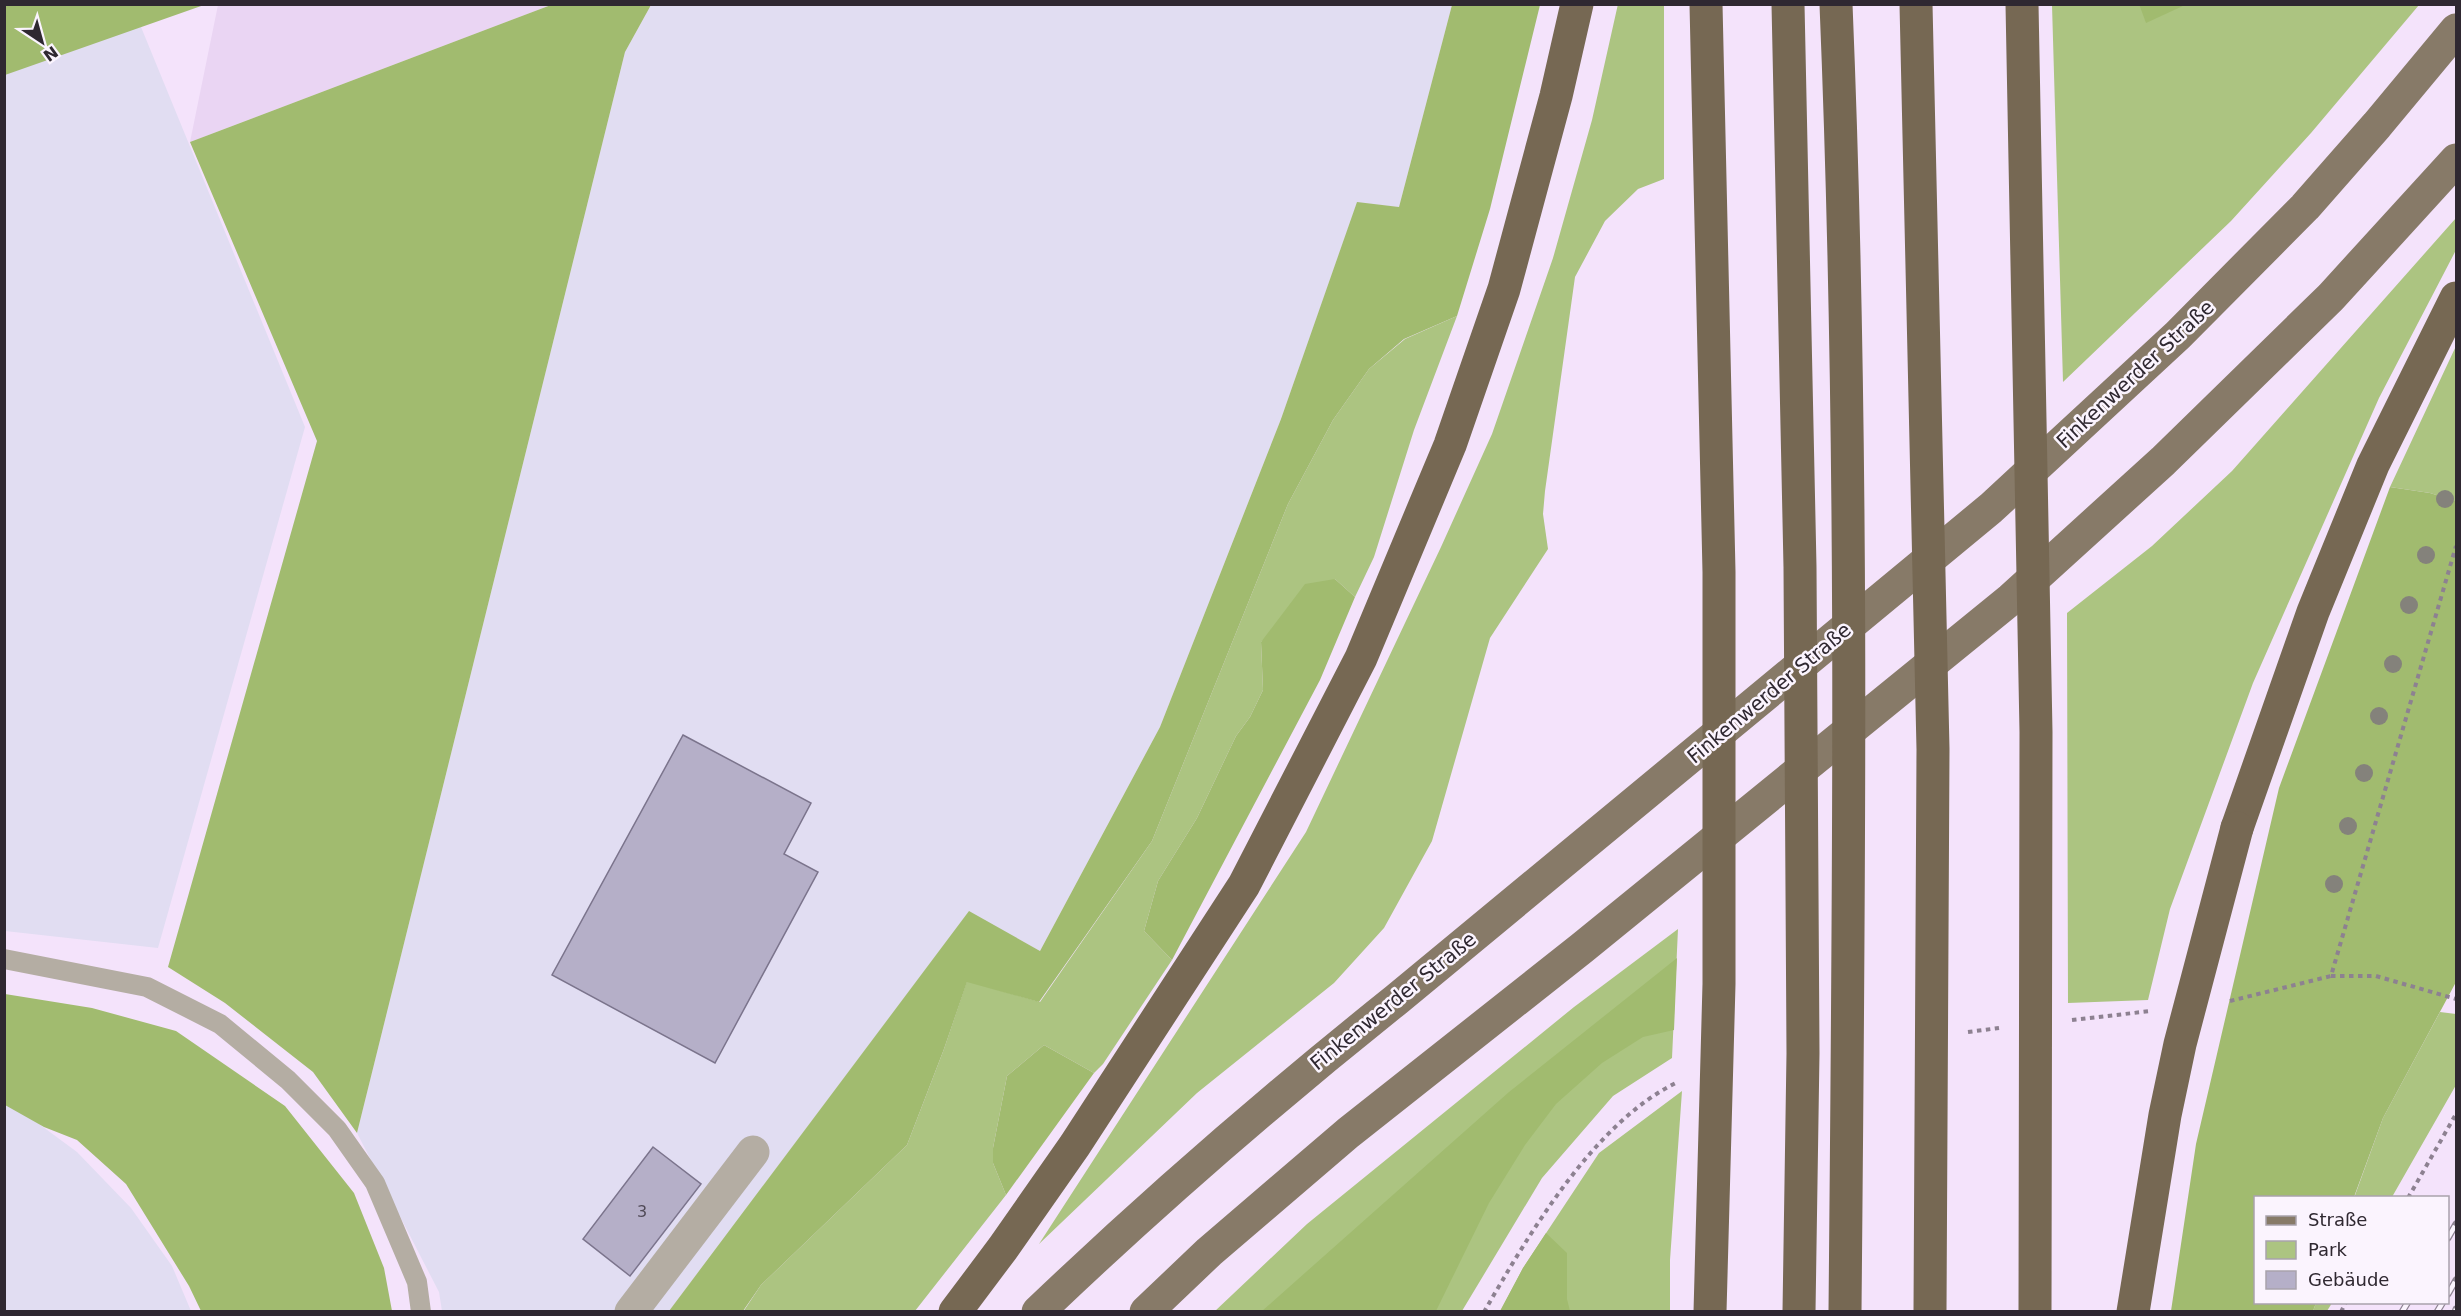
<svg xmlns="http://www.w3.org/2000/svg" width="2461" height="1316" viewBox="0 0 2461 1316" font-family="'DejaVu Sans',sans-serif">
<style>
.built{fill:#ead5f3}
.industrial{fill:#e1ddf2}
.green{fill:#acc481}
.forest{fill:#a1bb6f}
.building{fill:#b5afc8;stroke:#7b748c;stroke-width:1.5}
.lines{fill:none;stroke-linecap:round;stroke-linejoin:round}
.path{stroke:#8d8191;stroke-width:4;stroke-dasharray:4.5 4.5;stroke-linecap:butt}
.service{stroke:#b4ada3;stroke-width:20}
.minor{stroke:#b4ada3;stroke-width:33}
.primary{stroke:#877a68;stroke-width:33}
.motorway{stroke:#766853;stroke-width:33}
.rail-casing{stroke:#8e8393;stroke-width:7}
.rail{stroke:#fbf4fe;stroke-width:4.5;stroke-dasharray:14;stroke-linecap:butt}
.motorway-bridge{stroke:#766853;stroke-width:33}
.tree{fill:#84827b}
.labels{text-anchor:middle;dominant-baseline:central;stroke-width:5;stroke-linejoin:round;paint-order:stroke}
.number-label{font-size:16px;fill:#504a57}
.street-label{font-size:20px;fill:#2f2831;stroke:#fbf4fe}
</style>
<rect width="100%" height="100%" fill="#f4e3fb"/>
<path class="built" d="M218,5H551L190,142Z"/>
<path class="industrial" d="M654,4L1452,5L1399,207L1357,203L1281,419L1160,727L1040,951L969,912L669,1311H442L439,1292L357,1133L625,52L650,7Z
M5,5H132L305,427L158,948L5,931Z
M5,1102L20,1110L77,1152L131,1208L172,1266L191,1311L5,1312Z"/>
<path class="green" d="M1618,4L1664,5V179L1638,189L1605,221L1575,277L1545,491L1543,514L1548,549L1490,638L1432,841L1384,928L1334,983L1197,1093L1039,1244L1306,832L1441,547L1492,434L1553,258L1592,120Z
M2052,5H2419L2311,133L2231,221L2063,382Z
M2456,218V250L2379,398L2253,683L2170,909L2148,1000L2068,1003L2067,613L2152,546L2232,471Z
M1457,316L1414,430L1374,557L1355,597L1335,579L1261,642L1263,690L1250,717L1236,736L1197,818L1158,881L1144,931L1172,960L1103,1064L1094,1073L1044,1045L1007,1076L993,1148V1163L1006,1195L915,1311L743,1312L761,1285L907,1145L944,1049L967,981L1040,1002L1152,841L1288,504L1333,420L1369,369L1405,339Z
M2456,346L2455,501L2430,493L2390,487Z
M1678,929L1672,1058L1613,1096L1542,1178L1462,1311L1214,1312L1307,1224L1574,1007Z
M2440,1012L2456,1014V1085L2392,1197L2354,1198L2383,1118Z
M1682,1091L1670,1260V1311L1500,1312L1523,1268L1599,1153Z
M2316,1303V1302L2332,1303L2327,1311H2313Z"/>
<path class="forest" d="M5,4H204V5L5,75Z
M2139,4H2185V5L2146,23Z
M551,5H651L625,52L357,1133L313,1072L225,1003L168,967L317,441L190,142Z
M1452,5H1540L1490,209L1457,316L1404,339L1369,369L1333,420L1288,504L1152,841L1039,1002L967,982L944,1049L907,1145L761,1285L743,1311H669L969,911L1040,951L1160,727L1281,419L1357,202L1399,207Z
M2390,487L2430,493L2456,501V982L2383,1118L2354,1197L2256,1198V1302L2316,1303L2313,1311H2171L2196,1144L2279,788Z
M1335,579L1355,597L1320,680L1172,960L1144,931L1158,881L1197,818L1236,736L1250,717L1263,690L1261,642L1305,584Z
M1677,958L1674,1030L1643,1037L1602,1063L1556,1104L1525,1145L1489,1203L1436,1311H1262L1509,1092Z
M5,994L92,1008L176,1031L285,1106L354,1193L384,1268L392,1311H201L189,1286L126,1184L77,1140L44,1127L5,1105Z
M1044,1045L1094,1073L1006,1195L993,1163V1148L1007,1076Z
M1546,1233L1567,1253V1299L1570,1311H1500L1523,1268Z"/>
<path class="building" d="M683,735L811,803L784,854L818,872L715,1063L552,975Z
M653,1147L701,1184L630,1276L583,1239Z"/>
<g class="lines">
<path class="path" d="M2331,976H2376L2456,999
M2230,1001L2331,976L2456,546
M2072,1020L2151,1011
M1968,1032L1999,1028
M2408,1198L2456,1114
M1484,1312C1529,1234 1595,1121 1678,1082
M2341,1312L2346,1302"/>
<path class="service" d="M4,959L147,987L220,1024L288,1080L337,1129L375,1183L417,1282L421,1312"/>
<path class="minor" d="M631,1312L753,1152"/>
<path class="primary" d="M1038,1312C1153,1202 1272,1099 1396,1000L1991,508L2178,335L2305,207L2377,125L2456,30
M1146,1312L1209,1252L1348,1133L1582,948L2011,599L2163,461L2331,297L2456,160"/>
<path class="motorway" d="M2237,828L2313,612L2373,465L2456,298
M955,1312L1003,1248L1075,1145L1244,885L1361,658L1450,445L1504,289L1556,96L1577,4"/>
<g class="rail-casing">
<path id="rail" d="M2448,1238L2456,1224
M2448,1294L2456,1280
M2402,1312L2408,1302
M2437,1312L2443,1302
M2455,1312L2456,1309"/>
</g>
<use href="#rail" class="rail"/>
<path class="motorway-bridge" d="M1706,4L1719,572V984L1710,1312
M1788,4L1800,567L1803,1053L1799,1312
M1836,4C1854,440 1849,876 1845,1312
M1916,4L1933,749L1930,1312
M2022,4L2036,732L2035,1312
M2133,1312L2165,1115L2180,1044L2237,828"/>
</g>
<g class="tree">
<circle cx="2445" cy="499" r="9"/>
<circle cx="2426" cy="555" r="9"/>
<circle cx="2409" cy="605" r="9"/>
<circle cx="2393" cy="664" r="9"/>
<circle cx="2379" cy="716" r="9"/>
<circle cx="2364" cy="773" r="9"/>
<circle cx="2348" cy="826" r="9"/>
<circle cx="2334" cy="884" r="9"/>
</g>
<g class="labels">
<g class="number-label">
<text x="642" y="1211">3</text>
</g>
<g class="street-label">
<text transform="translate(2135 374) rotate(-43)">Finkenwerder Straße</text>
<text transform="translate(1769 693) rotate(-40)">Finkenwerder Straße</text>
<text transform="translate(1393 1001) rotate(-39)">Finkenwerder Straße</text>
</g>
</g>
<rect width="2461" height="1316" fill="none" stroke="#2f2831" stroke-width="12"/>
<rect x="2254" y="1196" width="195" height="108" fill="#fbf4fe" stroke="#a9a2ac" stroke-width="1.5"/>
<rect x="2266" y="1216" width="30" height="9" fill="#877a68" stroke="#a9a2ac" stroke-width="1.5"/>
<text x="2308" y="1226" font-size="18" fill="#2f2831">Straße</text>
<rect x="2266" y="1241" width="30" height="18" fill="#acc481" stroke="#a9a2ac" stroke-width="1.5"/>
<text x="2308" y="1256" font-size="18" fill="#2f2831">Park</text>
<rect x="2266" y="1271" width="30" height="18" fill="#b5afc8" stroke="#a9a2ac" stroke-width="1.5"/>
<text x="2308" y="1286" font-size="18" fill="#2f2831">Gebäude</text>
<g transform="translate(42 42) rotate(144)" stroke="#fbf4fe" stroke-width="4.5" paint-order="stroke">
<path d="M0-4.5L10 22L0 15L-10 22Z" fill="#2f2831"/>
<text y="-9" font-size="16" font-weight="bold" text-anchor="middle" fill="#2f2831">N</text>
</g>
</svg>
